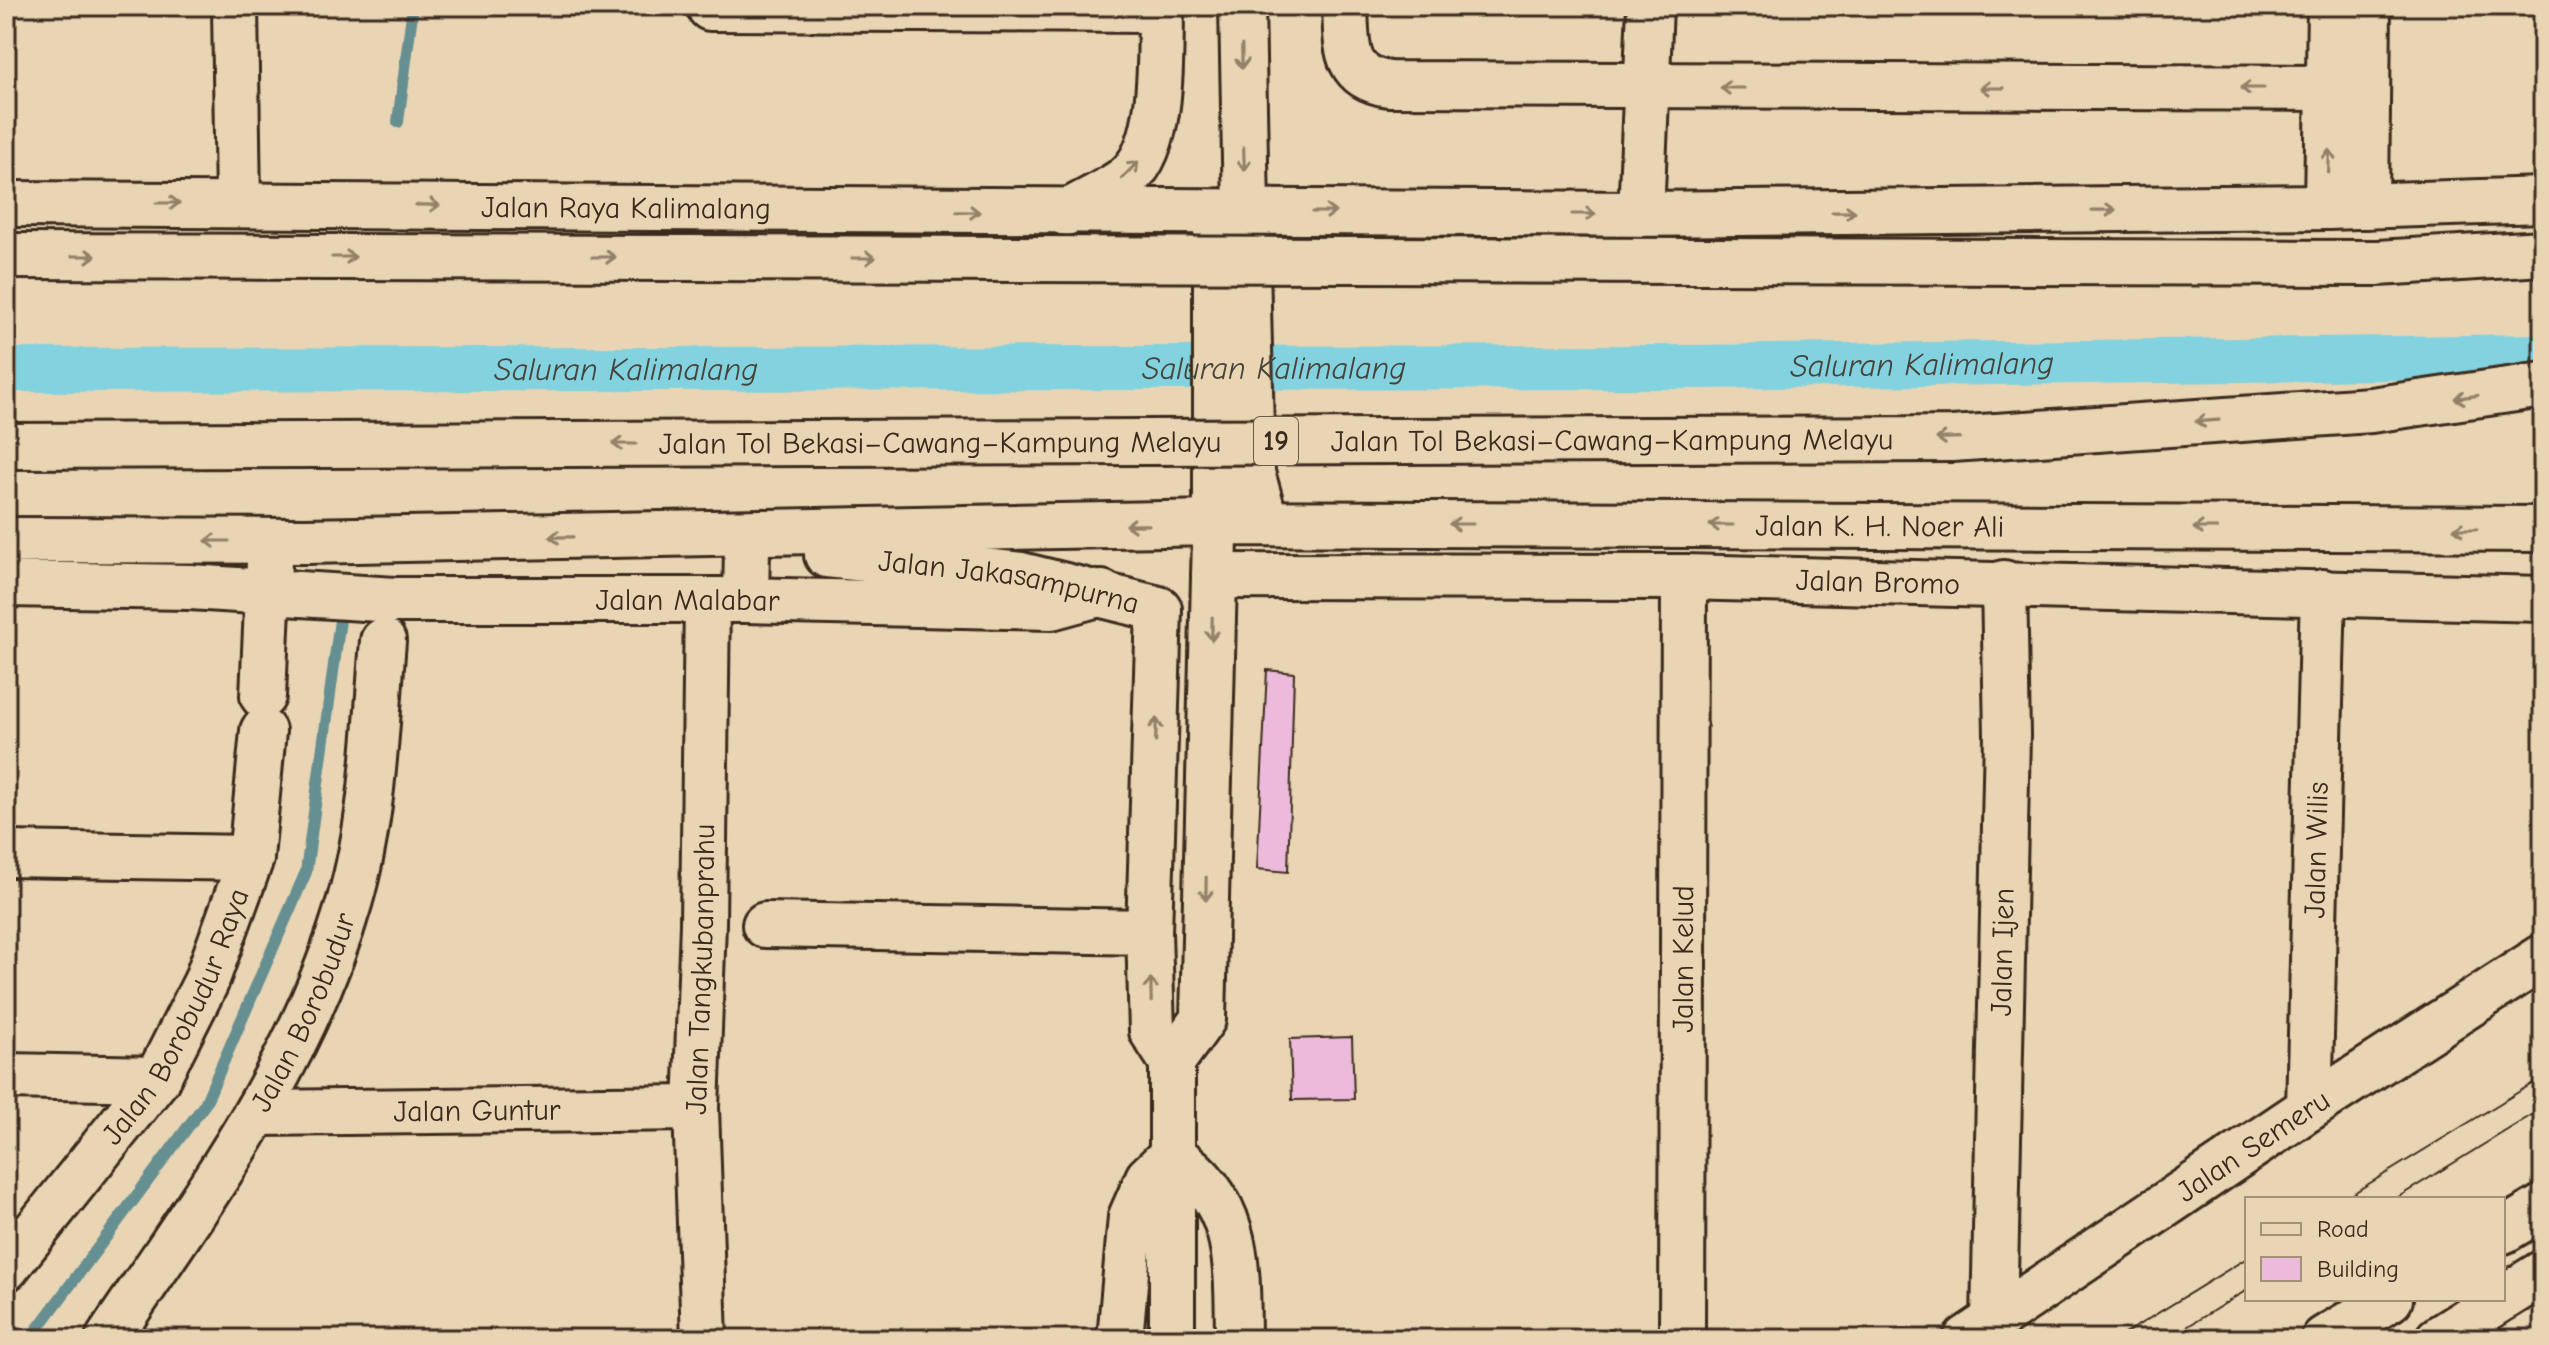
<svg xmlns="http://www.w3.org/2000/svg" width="2549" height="1345" viewBox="0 0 2549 1345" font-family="'Comic Neue',sans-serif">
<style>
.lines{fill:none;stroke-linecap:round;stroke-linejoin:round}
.stream{stroke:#668f92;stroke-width:12}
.canal{stroke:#83d2df;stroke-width:44}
.building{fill:#ecbbdc;stroke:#3b2a1e;stroke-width:2}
.minor-casing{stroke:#3b2a1e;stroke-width:50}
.major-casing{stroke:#3b2a1e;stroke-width:50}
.highway-casing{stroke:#3b2a1e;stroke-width:50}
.minor{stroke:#e9d5b3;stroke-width:44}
.major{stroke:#e9d5b3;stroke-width:44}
.highway{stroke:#e9d5b3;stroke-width:44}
.tram{stroke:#3b2a1e;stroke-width:2}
.highway-bridge-casing{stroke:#3b2a1e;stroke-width:50;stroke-linecap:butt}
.highway-bridge{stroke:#e9d5b3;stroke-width:44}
.oneway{stroke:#928068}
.labels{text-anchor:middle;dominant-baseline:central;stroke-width:7;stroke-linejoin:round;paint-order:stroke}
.shield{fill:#e9d5b3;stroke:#6f5d4b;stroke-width:2}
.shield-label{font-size:28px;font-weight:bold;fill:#3b2a1e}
.street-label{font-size:30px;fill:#3b2a1e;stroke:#e9d5b3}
.water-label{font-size:32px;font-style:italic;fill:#46433b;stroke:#e9d5b3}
</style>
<rect width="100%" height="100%" fill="#e9d5b3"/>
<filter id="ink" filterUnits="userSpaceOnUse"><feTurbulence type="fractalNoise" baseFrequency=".0125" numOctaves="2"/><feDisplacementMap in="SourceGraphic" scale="16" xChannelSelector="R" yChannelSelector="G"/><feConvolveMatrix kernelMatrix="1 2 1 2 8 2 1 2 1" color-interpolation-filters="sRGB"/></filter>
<g filter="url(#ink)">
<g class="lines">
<path class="stream" d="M398,122L413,6
M30,1339L205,1104L306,872L340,620"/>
<path class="canal" id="s1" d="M6,370L1700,367L2543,356"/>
</g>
<path class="building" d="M1267,670L1294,673L1288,872L1257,869Z
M1352,1037L1354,1099L1292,1100L1290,1039Z"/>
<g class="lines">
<g class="minor-casing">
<g id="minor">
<path d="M235,6L238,203"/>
<path d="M1242,6L1246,211"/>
<path d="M1345,6C1347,45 1342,77 1389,84L2330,88"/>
<path d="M710,8L1161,10"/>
<path d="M2366,206L2368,6"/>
<path d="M2327,207L2330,6"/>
<path d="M1066,213C1086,201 1113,190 1130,175C1165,142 1160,51 1161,6"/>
<path d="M1641,214L1650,6"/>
<path id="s2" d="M1214,576L1684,577L2543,599"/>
<path id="s3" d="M6,584L190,587L395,600H746L1051,607L1102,593"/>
<path d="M746,600L747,547"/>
<path d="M263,696L269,562"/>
<path d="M6,854L251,858"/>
<path d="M765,925L1149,932"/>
<path d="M6,1076L157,1079"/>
<path id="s4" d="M2309,1108L2323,592"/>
<path id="s5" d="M259,1113L696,1108"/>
<path id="s6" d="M6,1268L157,1079L206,982L251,858L263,731"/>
<path id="s7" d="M1994,1320L2007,735L2004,583"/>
<path id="s8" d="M108,1339C203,1197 302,1067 350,900C374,816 376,727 383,641"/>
<path id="s9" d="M704,1339L696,1108L703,924L707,600"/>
<path d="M1120,1339L1131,1217L1148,1178L1172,1155C1241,1201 1237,1264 1238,1339"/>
<path id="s10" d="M1682,1339L1684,577"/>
<path id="s11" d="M1966,1339L2309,1108L2543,957"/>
</g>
</g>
<g class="major-casing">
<g id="major">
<path id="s12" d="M6,204L1641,214L2327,207L2543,200"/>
<path d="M1246,222L1252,473L1266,523"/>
<path id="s13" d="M6,540L306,541L1215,523L2543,529"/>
<path id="s14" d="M827,555L1021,575L1159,609L1149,932L1152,1031L1172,1062V1339"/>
<path d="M1172,1062L1203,1019L1216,497V223"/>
</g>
</g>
<g class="highway-casing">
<path id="highway" d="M2503,1231L2543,1207
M2503,1298L2543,1273
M2324,1339L2390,1299
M2438,1339L2501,1299"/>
</g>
<use href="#minor" class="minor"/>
<use href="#major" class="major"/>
<use href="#highway" class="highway"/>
<path class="tram" d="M2344,1199L2543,1077
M2395,1199L2543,1108
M2116,1339L2247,1258
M2167,1339L2247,1290"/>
<g class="highway-bridge-casing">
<g id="highway-bridge">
<path d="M6,256L2378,263L2543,253"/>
<path id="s15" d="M6,446L1952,439L2371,410L2543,385"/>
</g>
</g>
<use href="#highway-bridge" class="highway-bridge"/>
</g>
<defs><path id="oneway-shaft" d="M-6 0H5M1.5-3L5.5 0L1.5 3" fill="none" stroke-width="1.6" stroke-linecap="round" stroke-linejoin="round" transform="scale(2)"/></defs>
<g class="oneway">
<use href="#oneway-shaft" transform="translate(1242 57) rotate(89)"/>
<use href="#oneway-shaft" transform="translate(1732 88) rotate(180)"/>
<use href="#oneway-shaft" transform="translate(1992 88) rotate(180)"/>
<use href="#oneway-shaft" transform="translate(2252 88) rotate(180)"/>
<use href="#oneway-shaft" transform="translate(1244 159) rotate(88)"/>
<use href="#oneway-shaft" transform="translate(2329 161) rotate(-88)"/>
<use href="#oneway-shaft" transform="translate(1130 170) rotate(-46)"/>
<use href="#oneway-shaft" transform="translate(168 203)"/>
<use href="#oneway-shaft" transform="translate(428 205) rotate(1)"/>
<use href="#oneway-shaft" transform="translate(2104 210) rotate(-1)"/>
<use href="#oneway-shaft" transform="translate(968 212) rotate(1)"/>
<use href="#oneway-shaft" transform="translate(1324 212)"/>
<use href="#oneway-shaft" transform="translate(1844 212) rotate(-1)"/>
<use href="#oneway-shaft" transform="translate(1584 214)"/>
<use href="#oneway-shaft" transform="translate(84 256)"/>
<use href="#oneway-shaft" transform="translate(344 257)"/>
<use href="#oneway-shaft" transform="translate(604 257)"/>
<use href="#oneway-shaft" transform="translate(864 258)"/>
<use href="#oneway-shaft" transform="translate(2466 397) rotate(172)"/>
<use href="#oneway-shaft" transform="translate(2207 421) rotate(176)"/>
<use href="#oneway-shaft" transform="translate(1948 438) rotate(178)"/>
<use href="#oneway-shaft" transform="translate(624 444) rotate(180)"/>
<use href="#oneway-shaft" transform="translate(1461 524) rotate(-180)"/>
<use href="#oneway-shaft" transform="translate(1137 525) rotate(179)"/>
<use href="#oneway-shaft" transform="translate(1721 525) rotate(-180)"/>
<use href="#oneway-shaft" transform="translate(2205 528) rotate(-180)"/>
<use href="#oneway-shaft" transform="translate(2465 529) rotate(-180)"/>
<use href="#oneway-shaft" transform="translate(561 537) rotate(179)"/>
<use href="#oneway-shaft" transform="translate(217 541) rotate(-180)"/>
<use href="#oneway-shaft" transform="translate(1212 629) rotate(91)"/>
<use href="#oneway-shaft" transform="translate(1156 730) rotate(-88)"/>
<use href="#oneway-shaft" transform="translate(1206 889) rotate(91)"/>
<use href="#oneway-shaft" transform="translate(1151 990) rotate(-91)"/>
</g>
</g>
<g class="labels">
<rect class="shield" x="1254" y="417" width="44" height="48" rx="6"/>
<g class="shield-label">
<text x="1276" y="441">19</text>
</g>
<g class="street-label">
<text stroke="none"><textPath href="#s12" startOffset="620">Jalan Raya Kalimalang</textPath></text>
<text stroke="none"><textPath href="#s15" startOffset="1606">Jalan Tol Bekasi–Cawang–Kampung Melayu</textPath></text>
<text stroke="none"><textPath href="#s15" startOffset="934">Jalan Tol Bekasi–Cawang–Kampung Melayu</textPath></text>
<text stroke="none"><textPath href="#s13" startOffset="1874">Jalan K. H. Noer Ali</textPath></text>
<text stroke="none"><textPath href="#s2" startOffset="664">Jalan Bromo</textPath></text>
<text stroke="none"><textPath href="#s14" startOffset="184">Jalan Jakasampurna</textPath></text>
<text stroke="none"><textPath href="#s3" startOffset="682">Jalan Malabar</textPath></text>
<text stroke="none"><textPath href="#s4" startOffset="258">Jalan Wilis</textPath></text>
<text stroke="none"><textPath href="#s7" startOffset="368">Jalan Ijen</textPath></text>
<text stroke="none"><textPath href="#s10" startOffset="380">Jalan Kelud</textPath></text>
<text stroke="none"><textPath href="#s9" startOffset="370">Jalan Tangkubanprahu</textPath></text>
<text stroke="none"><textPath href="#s8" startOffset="382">Jalan Borobudur</textPath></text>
<text stroke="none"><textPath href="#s6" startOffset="306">Jalan Borobudur Raya</textPath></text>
<text stroke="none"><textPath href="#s5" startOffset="218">Jalan Guntur</textPath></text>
<text stroke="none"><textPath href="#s11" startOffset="346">Jalan Semeru</textPath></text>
</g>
<g class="water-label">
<text stroke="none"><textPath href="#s1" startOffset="1916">Saluran Kalimalang</textPath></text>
<text stroke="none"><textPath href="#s1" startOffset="1268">Saluran Kalimalang</textPath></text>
<text stroke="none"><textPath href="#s1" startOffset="620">Saluran Kalimalang</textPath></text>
</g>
</g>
<rect width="2549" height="1345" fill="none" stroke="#e9d5b3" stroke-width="32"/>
<rect x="16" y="16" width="2517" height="1313" fill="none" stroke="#3b2a1e" stroke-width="3" filter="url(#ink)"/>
<rect x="2245" y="1197" width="260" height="104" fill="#e9d5b3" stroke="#a39177" stroke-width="2"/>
<rect x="2261" y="1223" width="40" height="12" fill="#e9d5b3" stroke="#a39177" stroke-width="2"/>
<text x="2317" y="1237" font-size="24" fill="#3b2a1e">Road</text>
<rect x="2261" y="1257" width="40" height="24" fill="#ecbbdc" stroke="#a39177" stroke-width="2"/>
<text x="2317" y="1277" font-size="24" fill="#3b2a1e">Building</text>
</svg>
